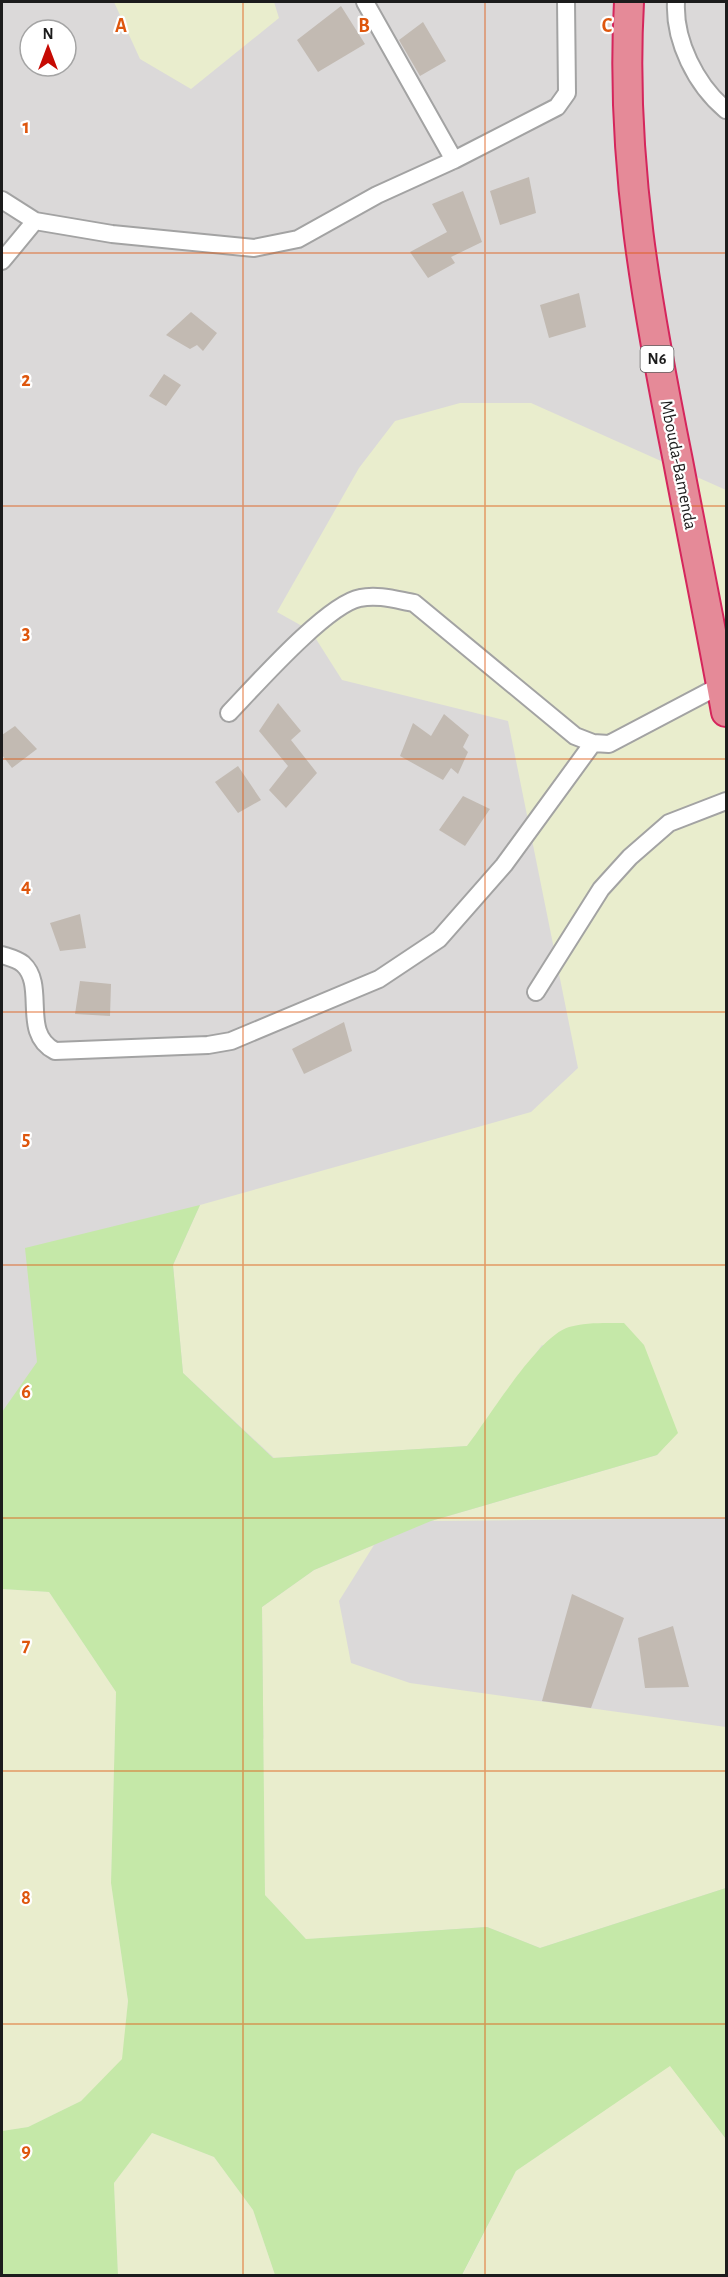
<svg xmlns="http://www.w3.org/2000/svg" width="728" height="2277" viewBox="0 0 728 2277" font-family="'Alegreya Sans',sans-serif">
<style>
.residential{fill:#dbd9d9;fill-rule:evenodd}
.farmland{fill:#e9edcd}
.grass{fill:#c5e8a8}
.building{fill:#c2bab2}
.lines{fill:none;stroke-linecap:round;stroke-linejoin:round}
.street-casing{stroke:#a3a3a3;stroke-width:20}
.highway-casing{stroke:#d5265c;stroke-width:32}
.street{stroke:#fff;stroke-width:16}
.highway{stroke:#e58a98;stroke-width:28}
.grid{fill:none;stroke:#de560d;stroke-width:1.5;stroke-opacity:0.55}
.labels{text-anchor:middle;dominant-baseline:central;stroke-width:4.5;stroke-linejoin:round;paint-order:stroke}
.shield{fill:#fff;stroke:#606060;stroke-width:1.5}
.shield-label{font-size:16px;font-weight:bold;fill:#1c1c1c}
.street-label{font-size:18px;fill:#1c1c1c;stroke:#fff}
.grid-label{font-size:20px;text-anchor:middle;font-weight:bold;fill:#de560d;stroke:#fff;stroke-width:4.5;stroke-linejoin:round;paint-order:stroke}
</style>
<rect width="100%" height="100%" fill="#eeeae2"/>
<path class="residential" d="M2,2H726V2275H679L90,1515L2,1508ZM30,30H66V66H30Z"/>
<path class="farmland" d="M114,2H274L279,18L191,89L140,59Z
M460,403H531L726,490V1518L431,1521L657,1455L677,1433L542,1345L468,1446L274,1458L183,1373L173,1265L200,1205L531,1112L578,1068L508,721L342,680L311,631L277,612L359,468L395,421Z
M374,1545L339,1601L351,1663L410,1683L726,1727V1888L540,1948L487,1927L306,1939L265,1895L262,1607L314,1570Z
M2,1589L49,1592L116,1692L111,1883L128,2001L123,2059L81,2101L28,2127L2,2131Z
M670,2065L726,2139V2275L462,2276L516,2171Z
M152,2133L214,2157L253,2210L275,2275H118L114,2183Z"/>
<path class="grass" d="M200,1205L173,1265L183,1373L273,1458L467,1446C488,1419 538,1336 569,1327C586,1322 606,1323 624,1323L644,1345L678,1433L657,1455L431,1521L314,1570L262,1607L265,1895L306,1939L487,1927L540,1948L726,1888V2139L670,2066L516,2171L462,2275H275L253,2210L214,2157L152,2133L114,2183L118,2275H2V2131L28,2127L81,2101L122,2059L128,2001L111,1883L116,1692L49,1592L2,1589V1412L37,1362L25,1248Z"/>
<path class="building" d="M341,6L365,44L318,72L297,40Z
M423,22L446,61L420,76L399,40Z
M529,177L536,213L500,225L490,191Z
M463,191L482,242L451,257L455,263L428,278L410,252L447,232L432,204Z
M579,293L586,327L549,338L540,305Z
M191,312L217,333L203,351L197,345L190,349L166,335Z
M164,374L181,385L166,406L149,396Z
M278,703L301,731L291,740L317,773L286,808L269,790L288,766L259,731Z
M444,714L469,735L463,747L468,752L458,774L451,768L443,780L400,756L413,723L431,736Z
M15,726L37,749L12,768L2,755V735Z
M238,766L261,800L238,813L215,782Z
M463,796L490,809L465,846L439,830Z
M80,914L86,948L60,951L50,923Z
M80,981L111,984L110,1016L75,1014Z
M344,1022L352,1051L304,1074L292,1049Z
M572,1594L624,1618L591,1708L542,1701Z
M673,1626L689,1687L645,1688L638,1638Z"/>
<g class="lines">
<g class="street-casing">
<path id="street" d="M365,2L454,160
M676,2C674,41 696,85 726,110
M2,200L35,221
M2,261L35,221L112,234L254,248L298,239L377,195L454,160L557,107L567,93L566,2
M229,713C254,687 327,604 360,598C378,594 397,600 414,603L575,736L593,743L609,744L721,685
M2,955C8,957 17,959 23,964C47,986 20,1033 55,1051L208,1045L231,1041L379,979L439,939L504,865L593,743
M536,992L601,889L630,857L669,823L726,801"/>
</g>
<g class="highway-casing">
<path id="highway" d="M629,2C620,161 647,307 678,461C694,545 711,628 726,712"/>
</g>
<use href="#street" class="street"/>
<use href="#highway" class="highway"/>
</g>
<path class="grid" d="M243,2V2276M485,2V2276M2,253H726M2,506H726M2,759H726M2,1012H726M2,1265H726M2,1518H726M2,1771H726M2,2024H726"/>
<g class="labels">
<rect class="shield" x="640.5" y="346" width="33" height="26" rx="4.5"/>
<g class="shield-label">
<text x="657" y="359">N6</text>
</g>
<g class="street-label">
<text transform="translate(678 465) rotate(79)">Mbouda-Bamenda</text>
</g>
</g>
<g class="grid-label">
<text x="121" y="32">A</text>
<text x="364" y="32">B</text>
<text x="607" y="32">C</text>
<text x="26" y="133">1</text>
<text x="26" y="386">2</text>
<text x="26" y="639">3</text>
<text x="26" y="892">4</text>
<text x="26" y="1145">5</text>
<text x="26" y="1398">6</text>
<text x="26" y="1651">7</text>
<text x="26" y="1904">8</text>
<text x="26" y="2157">9</text>
</g>
<rect width="728" height="2277" fill="none" stroke="#1c1c1c" stroke-width="6"/>
<g transform="translate(48 48)"><circle r="28" fill="#ffffff" stroke="#a4a4a4" stroke-width="1.5"/>
<path d="M0-4.5L10 22L0 15L-10 22Z" fill="#c60a03"/>
<text y="-9" font-size="16" font-weight="bold" text-anchor="middle" fill="#1c1c1c">N</text>
</g>
</svg>
